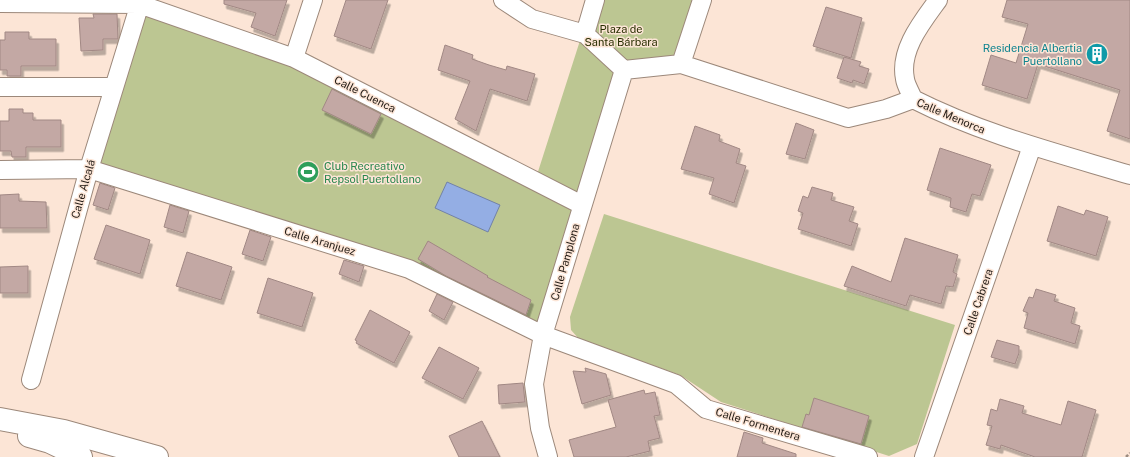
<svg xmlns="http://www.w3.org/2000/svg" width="1130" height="457" viewBox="0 0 1130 457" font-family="'Public Sans',sans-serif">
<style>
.green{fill:#bcc692}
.water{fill:#94aee4;stroke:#7282a6}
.building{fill:#c3a8a4;stroke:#a18884;filter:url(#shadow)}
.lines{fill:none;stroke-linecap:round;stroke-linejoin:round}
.minor-casing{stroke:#9c887a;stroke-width:20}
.tertiary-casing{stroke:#9c887a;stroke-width:24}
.path{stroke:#9c8c81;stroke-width:2.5;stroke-dasharray:3 2;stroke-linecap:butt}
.minor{stroke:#fff;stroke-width:18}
.tertiary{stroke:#fff;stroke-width:22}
.labels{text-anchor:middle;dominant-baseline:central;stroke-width:3;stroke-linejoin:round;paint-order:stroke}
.park-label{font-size:11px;fill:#282e00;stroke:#fce5d6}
.culture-label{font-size:11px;fill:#0d838f;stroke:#fce5d6;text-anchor:end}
.street-label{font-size:11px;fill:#221b15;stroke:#fce5d6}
.leisure-label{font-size:11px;fill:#27864d;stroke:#fce5d6;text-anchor:start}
</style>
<defs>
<filter id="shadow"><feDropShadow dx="2.5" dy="4.5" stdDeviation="0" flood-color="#0004"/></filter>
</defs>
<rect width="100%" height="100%" fill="#fce5d6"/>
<path class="green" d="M593,0H701L681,64L624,70L543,335L409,269L89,169L139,4L294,58L535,181Z
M604,214L955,325L917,444L889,456L721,402L680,375L579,339L571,330L570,317Z"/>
<path class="water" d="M447,182L500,205L488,232L435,208Z"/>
<path class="building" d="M224,0H287L275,36L251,27L256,13L224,4Z
M346,0H388L371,49L334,36Z
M1007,0H1130V139L1107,131L1120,90L1038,64L1027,99L982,85L991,55L1016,63L1028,24L1002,17Z
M826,7L862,18L851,58L813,46Z
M93,14H117L118,39H103V50L81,51L79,18H94Z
M5,32H29V39H56V66H21V76H7V70H0V40H5Z
M445,45L473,55L472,59L489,65L506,70L507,66L535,74L527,101L490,89L476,131L455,119L470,81L438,70Z
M844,57L861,62L859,66L869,69L864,84L853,80L852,83L837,78Z
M332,89L381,114L371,134L322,110Z
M9,109H23V113H33V120H61V147H26V157H12L11,151H0V121H9Z
M796,123L814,130L805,159L786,154Z
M695,126L720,135L719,141L740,149L736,163L746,166L734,203L709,194L714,178L681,169Z
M940,148L991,165L980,196L972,194L966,212L950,207L951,198L927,190Z
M100,183L115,188L108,210L93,205Z
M812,187L833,193L831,200L854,207L849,221L858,224L851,246L798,229L803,213L798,211L803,196L808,198Z
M19,194V201L46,202L47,228H0V195Z
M170,205L189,211L183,233L164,227Z
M1058,206L1084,215L1086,210L1108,217L1096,256L1047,241Z
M106,225L150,240L140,274L94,259Z
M250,230L271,237L263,261L242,254Z
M905,238L958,255L953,272L957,274L953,287L946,286L941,304L910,295L906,306L844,286L852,266L891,282Z
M428,241L488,276L487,277L531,300L526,315L446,276L418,259Z
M187,252L232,267L221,300L176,286Z
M344,260L364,266L359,282L339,274Z
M28,266V293H0V267Z
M268,278L313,293L302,327L257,313Z
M1036,289L1056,295L1054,301L1075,308L1071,323L1080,326L1075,344L1024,328L1028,313L1023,311L1029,297L1033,298Z
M437,294L453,302L444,320L429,311Z
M370,310L410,332L394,363L356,343L357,341L355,340Z
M997,340L1019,346V353L1015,364L991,357Z
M439,347L479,368L463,399L422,378Z
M585,368L606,374L611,395L582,404L573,371L586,372Z
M523,383L525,402L499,404L498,385Z
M644,390L645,394L655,392L660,415L654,416L660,438L648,441L650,451L626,457H574L569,440L616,427L608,400Z
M814,398L869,416L861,444L802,427L806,414L809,415Z
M1000,399L1024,406L1022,413L1061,425L1068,401L1096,410L1082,457H1035L1001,445L1000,449L986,445L992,426L987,425L991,409L997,411Z
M482,421L500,457H459L449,436Z
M744,432L763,438L762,443L796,454V457H737Z"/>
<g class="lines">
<g class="minor-casing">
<path id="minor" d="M503,0L532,19L585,34
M595,0L585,34L624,70L681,64L702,0
M0,3L139,4L294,58L582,205
M294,58L313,0
M681,64L848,118L886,109L913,99C982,134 1057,153 1130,175
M0,87H114
M913,99C911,93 906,86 905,79C899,50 922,22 938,0
M0,170L89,169L409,269L543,335L676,384L706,409L868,457
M31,380L89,169L141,0
M548,457L540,428L534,384L543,335L624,70
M924,457L1032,146"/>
</g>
<g class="tertiary-casing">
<path id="tertiary" d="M0,419L64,431L157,457
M29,436L50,442L81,457"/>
</g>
<path class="path" d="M1126,457L1130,453"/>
<use href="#minor" class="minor"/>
<use href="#tertiary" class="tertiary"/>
</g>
<defs>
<g id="building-disc" transform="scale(1.15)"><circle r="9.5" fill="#0f9aa8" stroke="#fce5d6"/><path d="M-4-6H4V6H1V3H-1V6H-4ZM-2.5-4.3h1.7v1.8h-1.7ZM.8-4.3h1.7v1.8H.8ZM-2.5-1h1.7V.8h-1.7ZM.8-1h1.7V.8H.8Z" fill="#fff"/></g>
<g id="stadium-disc" transform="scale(1.15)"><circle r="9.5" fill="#2e9e5b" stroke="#fce5d6"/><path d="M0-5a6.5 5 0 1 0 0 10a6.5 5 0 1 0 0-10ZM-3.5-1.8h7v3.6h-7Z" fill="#fff"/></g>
</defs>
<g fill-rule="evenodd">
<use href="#building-disc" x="1097" y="54"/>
<use href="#stadium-disc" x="308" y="172"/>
</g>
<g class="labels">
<g class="park-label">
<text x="621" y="29">Plaza de<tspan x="621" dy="13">Santa Bárbara</tspan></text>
</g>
<g class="culture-label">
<text x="1082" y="48">Residencia Albertia<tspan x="1082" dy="13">Puertollano</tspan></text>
</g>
<g class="street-label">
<text transform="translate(365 94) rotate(27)">Calle Cuenca</text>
<text transform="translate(951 116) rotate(23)">Calle Menorca</text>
<text transform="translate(83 189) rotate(-74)">Calle Alcalá</text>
<text transform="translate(320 241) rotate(17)">Calle Aranjuez</text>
<text transform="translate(565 262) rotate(-74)">Calle Pamplona</text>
<text transform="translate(978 302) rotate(-71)">Calle Cabrera</text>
<text transform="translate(758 424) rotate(17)">Calle Formentera</text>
</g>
<g class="leisure-label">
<text x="324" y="166">Club Recreativo<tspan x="324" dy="13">Repsol Puertollano</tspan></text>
</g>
</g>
</svg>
